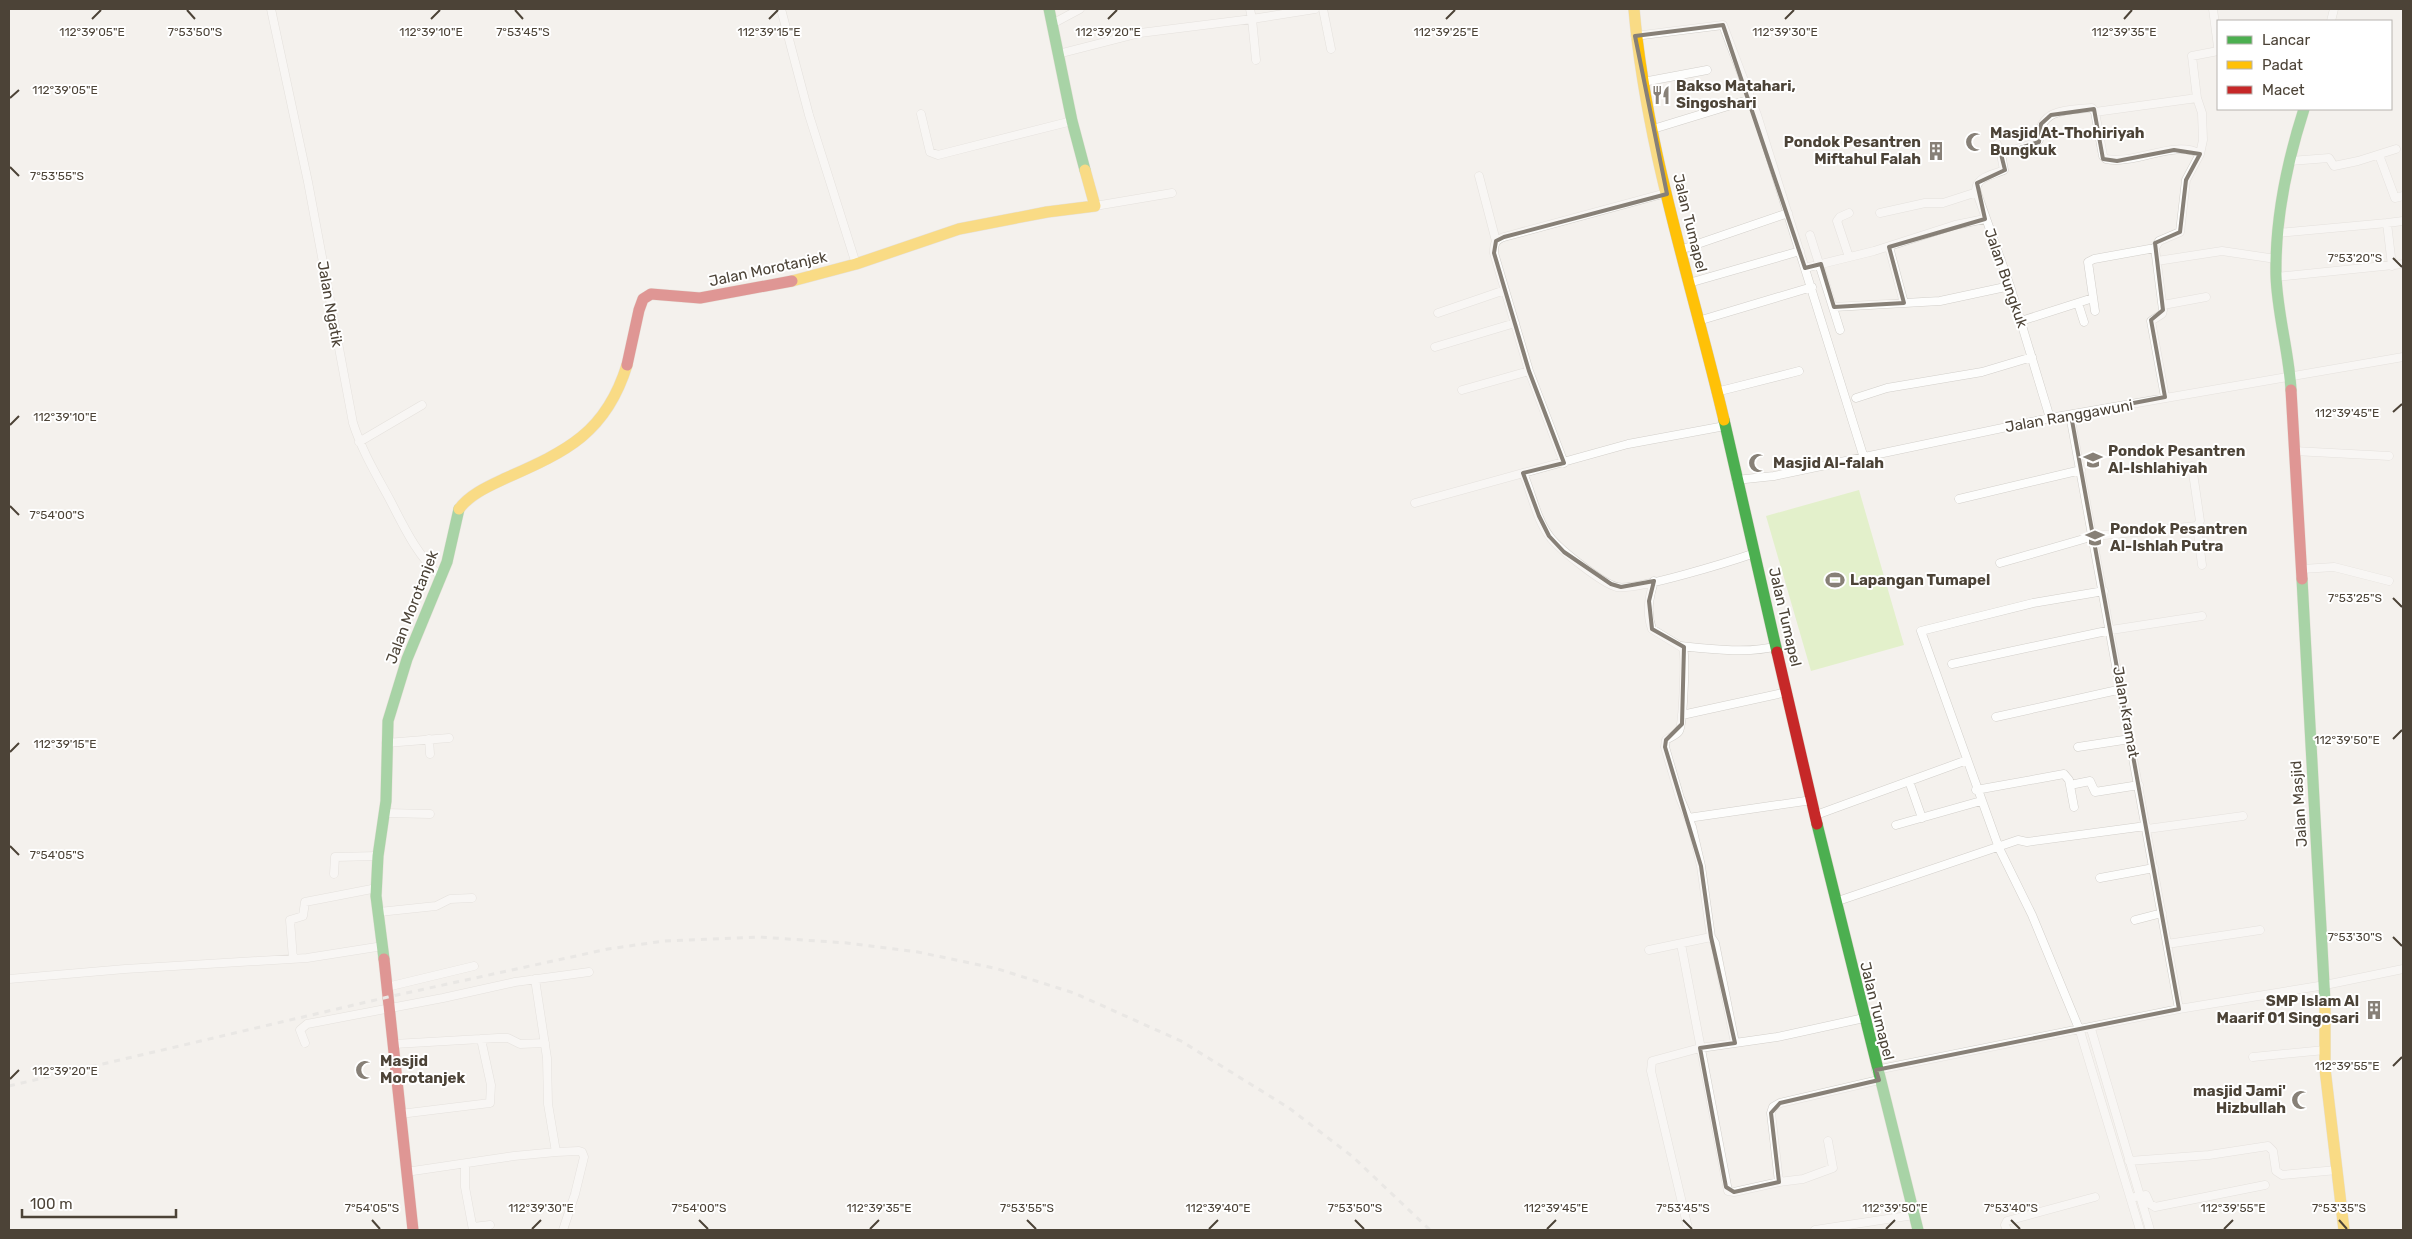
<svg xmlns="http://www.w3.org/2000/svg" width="2412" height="1239" viewBox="0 0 2412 1239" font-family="Rubik,sans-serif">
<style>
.green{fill:#e3f0cb}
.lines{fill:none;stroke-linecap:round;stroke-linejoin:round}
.street-casing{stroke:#d2cfca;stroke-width:9}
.fast-casing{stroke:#d6d0c4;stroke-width:12}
.slow-casing{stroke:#d6d0c4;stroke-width:12}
.jam-casing{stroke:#d6d0c4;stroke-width:12}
.street{stroke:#fdfdfc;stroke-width:8}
.fast{stroke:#4caf50;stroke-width:11}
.slow{stroke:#ffc107;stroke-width:11}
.jam{stroke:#c62828;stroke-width:11}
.rail{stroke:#dbdbda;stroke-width:3;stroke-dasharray:6 6;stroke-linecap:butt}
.marked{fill:none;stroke:#878077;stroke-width:4;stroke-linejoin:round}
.ticks{fill:none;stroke:#4c4337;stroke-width:2}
.labels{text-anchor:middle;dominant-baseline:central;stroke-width:4;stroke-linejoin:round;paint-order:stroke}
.poi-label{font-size:15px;font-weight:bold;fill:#4c4337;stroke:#fff;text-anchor:start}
.street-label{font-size:15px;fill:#4c4337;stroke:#fff}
.ticks-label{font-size:12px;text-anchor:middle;fill:#4c4337;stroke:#fff;stroke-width:4;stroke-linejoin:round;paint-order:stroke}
</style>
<rect width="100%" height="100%" fill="#f4f1ed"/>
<path class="green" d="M1859,490L1904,645L1811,671L1766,516Z"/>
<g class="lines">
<g class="street-casing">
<path id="street" d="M271,9L308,182L353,423C362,451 376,474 390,500C405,529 417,555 441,577
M781,9L809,115L856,264
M1323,9L1331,49
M2213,9L2218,47
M2331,21L2334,9
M1052,24L1080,9
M1635,36L1723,25L1757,115L1864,458
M1058,54L1140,33L1252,19L1250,9
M1256,60L1252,19L1315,9
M1643,82L1707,70
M2197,98L2095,112L2103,156L2106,159C2135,165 2176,139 2200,154
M921,114L930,152L938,155L1072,121
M1653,129L1751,99
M1997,144L2001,154L2035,143L2039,140C2039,108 2068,110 2092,108L2095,112
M2001,154L2004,170C1994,175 1977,176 1976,190L2010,286L2050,418
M2379,155L2395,198L2403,196
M2290,161L2329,158L2334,166L2358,161L2396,149
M1479,176L1496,241
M1095,206L1172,193
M1880,213L1925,203H1943L1977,192
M2277,233L2387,223
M1810,235L1840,330
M1889,247L1904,303
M1680,250L1788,213
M1849,257L1837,221L1840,217L1849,213
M2157,261L2222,251L2276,259
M2392,266L2387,223L2403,221
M1805,268L1874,251L1955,225L1985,219
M2276,277L2403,264
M1689,283L1800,251
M2078,303L2084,322
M2163,305L2206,297
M1834,307L1940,301L2010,286
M2095,311L2088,262L2094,259L2155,248
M1438,313L1505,290
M1698,321L1812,287
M2021,321L2093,298
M1435,347L1515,323
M1462,390L1529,371
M1716,392L1799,371
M2165,397L2151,321L2162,314L2163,310L2155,248L2159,241L2180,232L2186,180L2200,154L2203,140L2202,113L2197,98L2192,56L2218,51
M1856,398L1887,388L1982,372L2032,357
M2070,415L2179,1009
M359,442L422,405
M2294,451L2389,456
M1564,463L1529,371L1494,253C1494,244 1495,240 1504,237L1666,193
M1523,473C1532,493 1536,519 1550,537C1559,549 1603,584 1617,587C1636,591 1732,561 1755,553
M1736,480L1774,476L2050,418L2403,357
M1959,499L2081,470
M1415,503L1628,444L1725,426
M2197,526L2202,565
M2000,563L2094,536L2197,526L2200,521L2192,466
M2302,569L2334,567L2389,581
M1654,581C1649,598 1646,612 1652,629L1683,648C1686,657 1683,725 1679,731C1677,735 1670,737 1666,740L1665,747L1680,798L1692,827L1701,866L1711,937L1715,943L1735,1043
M2104,591L2033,603L1921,631L1999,848L2032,915L2080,1031L2140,1230
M1681,646C1709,649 1750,654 1777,646
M1952,664L2111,630L2202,616
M1682,715L1787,692
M1996,717L2122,689
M429,739L430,754
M386,743L449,738
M2078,747L2130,739
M1909,781L1922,818
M2070,785L2090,781L2095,792L2139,785
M1976,790L2064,774L2069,780L2074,807
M385,813L430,814
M1816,815L1967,760
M1688,818L1812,800
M1896,825L1981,801
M2147,829L2243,816
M334,874L335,857L378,856
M2100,878L2154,868
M1835,902L2018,840L2027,842L2146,826
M379,912L436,906L450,899L472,898
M2135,920L2162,913
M1681,944L1728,1191L1734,1192L1779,1182L1771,1113L1773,1107L1780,1103L1879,1080
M2167,944L2260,930
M1649,950L1711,937
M293,959L290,920L303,916L305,902L377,888
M9,979L125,969L307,958L383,946
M535,979L547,1058L548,1104L556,1152L579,1151L582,1152L584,1157L575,1194L563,1230
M387,987L474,966
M2091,1029L2150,1230
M305,1043L300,1030L307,1024L443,998L515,982L589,972
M394,1044L498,1038H508L520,1044L545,1043
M2253,1057L2325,1050
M1876,1070L2179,1009L2325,985L2403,969
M400,1114L490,1103L491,1085L481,1039
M2129,1161L2209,1155L2268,1146L2273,1151L2276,1171L2282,1175L2337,1170
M465,1164V1187L473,1230
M406,1172L514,1156L556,1152
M1779,1182L1803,1179L1833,1168L1828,1141
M2135,1197L2146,1195L2150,1204L2155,1207L2265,1185
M1687,1224L1651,1071L1652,1061L1700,1048L1777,1037L1864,1018
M473,1227L490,1225
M1815,1230L1914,1215
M2007,1230L2005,1225L2007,1221L2095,1197"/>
</g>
<g class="fast-casing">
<path id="fast" d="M1049,9L1072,121L1085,170
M2291,390C2289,352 2277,313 2276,275C2275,219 2287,162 2304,109
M1724,420L1777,652
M2302,579L2325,1002
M1817,824L1918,1230
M384,959L376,896L378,856L386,801L388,721L407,659L447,562L459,509"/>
</g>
<g class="slow-casing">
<path id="slow" d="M1634,9C1646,149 1692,284 1724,420
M792,281L856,264L959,229L1047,212L1095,206L1085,170
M459,509C470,494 489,486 506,478C567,451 606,433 627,365
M2325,1002V1069L2344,1230"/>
</g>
<g class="jam-casing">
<path id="jam" d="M627,365L639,310L643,299L651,294L700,298L792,281
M2291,390L2302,579
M1777,652L1817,824
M384,959L413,1230"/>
</g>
<use href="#street" class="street"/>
<use href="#fast" class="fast"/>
<use href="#slow" class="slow"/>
<use href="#jam" class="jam"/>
<path class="rail" d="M9,1086L388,997L608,949L664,941L759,937L847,943L918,952L998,969L1074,993L1181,1041L1289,1108L1353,1157L1430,1230"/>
</g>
<path d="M0 0H2412V1239H0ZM1723,25L1805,268L1821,264L1834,307L1904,303L1889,247L1985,219L1977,183L2005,170L2001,154L2039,142L2041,124L2051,115L2094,109L2103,159L2117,161L2174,150L2200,154L2186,180L2180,232L2155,243L2163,310L2151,320L2165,397L2071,415L2179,1009L1876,1070L1879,1080L1780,1103L1771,1113L1779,1182L1734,1192L1726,1187L1700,1048L1735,1043L1711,937L1701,866L1665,747L1666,740L1682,724L1684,647L1652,629L1649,601L1654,581L1621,587L1611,584L1564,552L1549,536L1539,516L1523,473L1564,463L1529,371L1494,253L1496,241L1504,237L1667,194L1635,36Z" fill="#f4f1ed" fill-opacity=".55" fill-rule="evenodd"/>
<path class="marked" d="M1723,25L1805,268L1821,264L1834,307L1904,303L1889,247L1985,219L1977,183L2005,170L2001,154L2039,142L2041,124L2051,115L2094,109L2103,159L2117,161L2174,150L2200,154L2186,180L2180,232L2155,243L2163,310L2151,320L2165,397L2071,415L2179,1009L1876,1070L1879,1080L1780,1103L1771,1113L1779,1182L1734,1192L1726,1187L1700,1048L1735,1043L1711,937L1701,866L1665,747L1666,740L1682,724L1684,647L1652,629L1649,601L1654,581L1621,587L1611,584L1564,552L1549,536L1539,516L1523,473L1564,463L1529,371L1494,253L1496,241L1504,237L1667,194L1635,36Z"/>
<path class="ticks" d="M187,10L195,19M515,10L523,19M92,19L101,10M431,19L440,10M769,19L778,10M1108,19L1117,10M1446,19L1455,10M1785,19L1794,10M2124,19L2132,10M10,98L19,90M10,167L19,176M2393,258L2402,267M2393,412L2402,404M10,425L19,416M10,506L19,515M2393,598L2402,607M2393,739L2402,730M10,752L19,743M10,846L19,855M2393,937L2402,946M2393,1066L2402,1057M10,1079L19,1070M372,1220L380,1229M699,1220L708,1229M1027,1220L1036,1229M1355,1220L1364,1229M1683,1220L1692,1229M2011,1220L2020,1229M2339,1220L2347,1229M532,1229L541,1220M870,1229L879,1220M1209,1229L1218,1220M1547,1229L1556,1220M1886,1229L1895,1220M2224,1229L2233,1220"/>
<defs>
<g id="restaurant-bare" transform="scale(1.5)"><path d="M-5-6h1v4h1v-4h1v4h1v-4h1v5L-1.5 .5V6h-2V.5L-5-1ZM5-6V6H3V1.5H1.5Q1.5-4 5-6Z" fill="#878077" stroke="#fff" stroke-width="2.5" paint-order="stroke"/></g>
<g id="mosque-bare" transform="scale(1.5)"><path d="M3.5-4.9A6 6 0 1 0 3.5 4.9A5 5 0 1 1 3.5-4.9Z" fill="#878077" stroke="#fff" stroke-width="2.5" paint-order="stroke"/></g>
<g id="building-bare" transform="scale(1.5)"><path d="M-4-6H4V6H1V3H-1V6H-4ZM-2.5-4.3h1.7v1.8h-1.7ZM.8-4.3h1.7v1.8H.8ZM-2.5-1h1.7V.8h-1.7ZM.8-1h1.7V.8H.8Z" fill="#878077" stroke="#fff" stroke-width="2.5" paint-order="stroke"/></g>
<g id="school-bare" transform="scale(1.5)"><path d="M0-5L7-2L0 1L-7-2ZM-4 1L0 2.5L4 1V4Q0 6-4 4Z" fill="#878077" stroke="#fff" stroke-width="2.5" paint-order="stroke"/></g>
<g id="stadium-bare" transform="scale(1.5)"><path d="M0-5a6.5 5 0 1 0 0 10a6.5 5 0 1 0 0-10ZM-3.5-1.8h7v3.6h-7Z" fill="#878077" stroke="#fff" stroke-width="2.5" paint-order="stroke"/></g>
</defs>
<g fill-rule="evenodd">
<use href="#restaurant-bare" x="1661" y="95"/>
<use href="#mosque-bare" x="1975" y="142"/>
<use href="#building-bare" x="1936" y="151"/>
<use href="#school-bare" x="2093" y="460"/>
<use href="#mosque-bare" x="1758" y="463"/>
<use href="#school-bare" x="2095" y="538"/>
<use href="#stadium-bare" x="1835" y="580"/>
<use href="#building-bare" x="2374" y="1010"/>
<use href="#mosque-bare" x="365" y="1070"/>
<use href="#mosque-bare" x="2301" y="1100"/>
</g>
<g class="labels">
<g class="poi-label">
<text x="1676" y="86">Bakso Matahari,<tspan x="1676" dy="17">Singoshari</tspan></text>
<text x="1990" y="133">Masjid At-Thohiriyah<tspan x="1990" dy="17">Bungkuk</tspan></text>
<text x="1921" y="142" text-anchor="end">Pondok Pesantren<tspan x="1921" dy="17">Miftahul Falah</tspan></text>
<text x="2108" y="451">Pondok Pesantren<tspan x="2108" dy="17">Al-Ishlahiyah</tspan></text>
<text x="1773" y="463">Masjid Al-falah</text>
<text x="2110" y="529">Pondok Pesantren<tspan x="2110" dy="17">Al-Ishlah Putra</tspan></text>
<text x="1850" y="580">Lapangan Tumapel</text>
<text x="2359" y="1001" text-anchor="end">SMP Islam Al<tspan x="2359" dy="17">Maarif 01 Singosari</tspan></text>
<text x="380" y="1061">Masjid<tspan x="380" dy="17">Morotanjek</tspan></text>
<text x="2286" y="1091" text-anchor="end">masjid Jami'<tspan x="2286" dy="17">Hizbullah</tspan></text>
</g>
<g class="street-label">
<text transform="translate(1690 223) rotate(76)">Jalan Tumapel</text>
<text transform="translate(768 269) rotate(-12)">Jalan Morotanjek</text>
<text transform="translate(2006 278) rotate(71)">Jalan Bungkuk</text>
<text transform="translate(330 304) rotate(80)">Jalan Ngatik</text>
<text transform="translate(2069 416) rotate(-10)">Jalan Ranggawuni</text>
<text transform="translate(412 607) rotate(-69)">Jalan Morotanjek</text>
<text transform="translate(1785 617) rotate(77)">Jalan Tumapel</text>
<text transform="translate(2126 712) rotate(80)">Jalan Kramat</text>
<text transform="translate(2299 804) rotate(-94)">Jalan Masjid</text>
<text transform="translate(1877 1011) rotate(76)">Jalan Tumapel</text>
</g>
</g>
<g class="ticks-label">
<text x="92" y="36">112°39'05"E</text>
<text x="431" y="36">112°39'10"E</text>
<text x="769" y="36">112°39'15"E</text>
<text x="1108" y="36">112°39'20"E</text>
<text x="1446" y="36">112°39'25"E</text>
<text x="1785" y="36">112°39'30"E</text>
<text x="2124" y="36">112°39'35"E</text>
<text x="195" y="36">7°53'50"S</text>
<text x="523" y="36">7°53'45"S</text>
<text x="65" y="94">112°39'05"E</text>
<text x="57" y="180">7°53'55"S</text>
<text x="2355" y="262">7°53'20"S</text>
<text x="2347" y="417">112°39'45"E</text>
<text x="65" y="421">112°39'10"E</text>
<text x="57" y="519">7°54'00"S</text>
<text x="2355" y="602">7°53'25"S</text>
<text x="2347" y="744">112°39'50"E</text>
<text x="65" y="748">112°39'15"E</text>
<text x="57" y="859">7°54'05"S</text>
<text x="2355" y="941">7°53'30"S</text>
<text x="2347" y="1070">112°39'55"E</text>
<text x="65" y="1075">112°39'20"E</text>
<text x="372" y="1212">7°54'05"S</text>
<text x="699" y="1212">7°54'00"S</text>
<text x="1027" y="1212">7°53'55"S</text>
<text x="1355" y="1212">7°53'50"S</text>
<text x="1683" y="1212">7°53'45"S</text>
<text x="2011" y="1212">7°53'40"S</text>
<text x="2339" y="1212">7°53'35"S</text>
<text x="541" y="1212">112°39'30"E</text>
<text x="879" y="1212">112°39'35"E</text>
<text x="1218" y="1212">112°39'40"E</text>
<text x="1556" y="1212">112°39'45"E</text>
<text x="1895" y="1212">112°39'50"E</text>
<text x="2233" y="1212">112°39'55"E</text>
</g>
<rect width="2412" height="1239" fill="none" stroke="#4c4337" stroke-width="20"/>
<rect x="2217" y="20" width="175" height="90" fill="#ffffff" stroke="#b7b4af"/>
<rect x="2227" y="36" width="25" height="8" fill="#4caf50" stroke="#b7b4af"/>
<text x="2262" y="45" font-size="15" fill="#4c4337">Lancar</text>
<rect x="2227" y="61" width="25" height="8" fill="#ffc107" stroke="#b7b4af"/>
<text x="2262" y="70" font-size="15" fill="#4c4337">Padat</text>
<rect x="2227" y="86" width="25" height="8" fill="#c62828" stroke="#b7b4af"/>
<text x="2262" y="95" font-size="15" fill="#4c4337">Macet</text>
<path d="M22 1209v8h154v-8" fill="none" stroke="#4c4337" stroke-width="2.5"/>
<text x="30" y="1209" font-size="15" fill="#4c4337" stroke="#ffffff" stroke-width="4" paint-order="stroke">100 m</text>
</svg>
